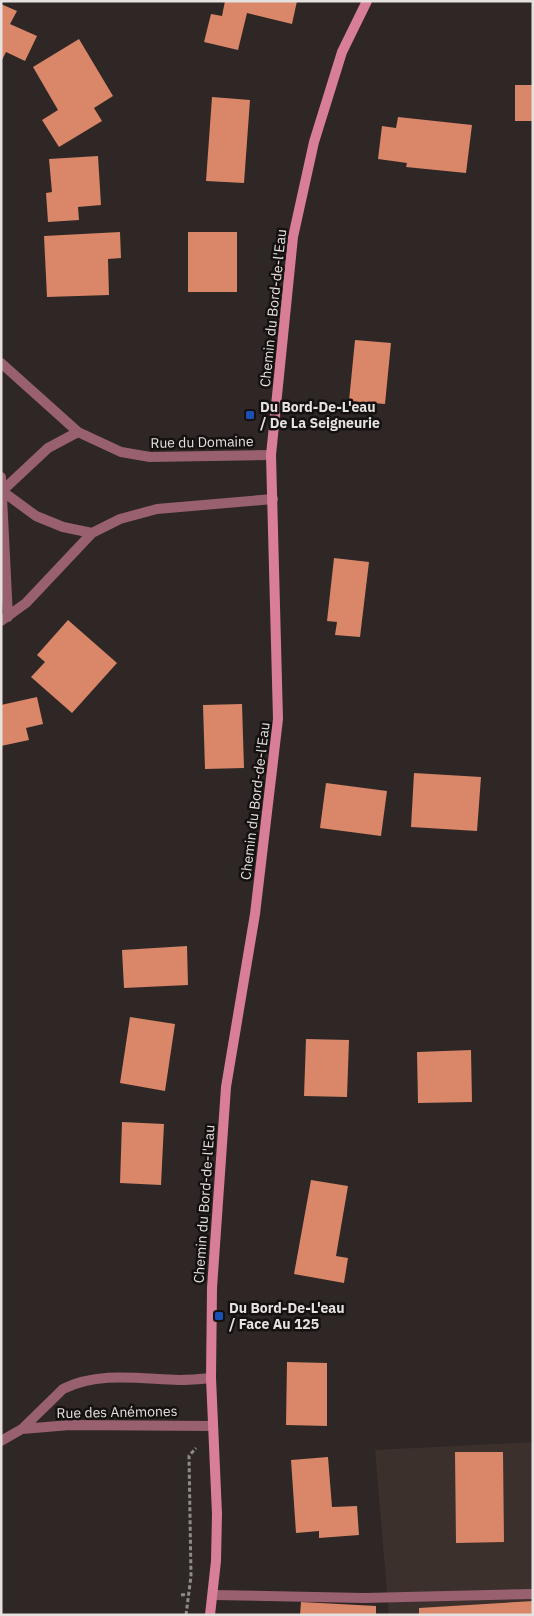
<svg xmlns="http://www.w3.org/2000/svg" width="534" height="1616" viewBox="0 0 534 1616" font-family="'IBM Plex Sans',sans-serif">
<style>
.built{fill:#3c302c}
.building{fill:#d98669}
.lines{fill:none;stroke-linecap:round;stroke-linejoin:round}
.path{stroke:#908b89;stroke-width:3;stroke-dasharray:4 2.5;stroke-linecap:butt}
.lane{stroke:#99606f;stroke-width:10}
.street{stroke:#99606f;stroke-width:10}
.secondary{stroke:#d97e97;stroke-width:10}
.transit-dot{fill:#1a4fb4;stroke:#141110;stroke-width:2}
.labels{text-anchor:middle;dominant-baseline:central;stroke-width:5;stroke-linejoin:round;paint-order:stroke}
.street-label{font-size:14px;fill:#e5e1df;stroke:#141110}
.poi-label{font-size:14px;font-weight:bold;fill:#e5e1df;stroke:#141110;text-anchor:start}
</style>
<rect width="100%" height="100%" fill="#2e2725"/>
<path class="built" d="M533,1442V1615H389L375,1450Z"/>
<path class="building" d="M225,1H297L292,24L247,13L238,50L204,42L211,14L222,16Z
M1,4L17,11L10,24L37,36L25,61L6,52L1,62Z
M79,39L113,96L94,108L102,121L59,147L42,120L58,110L33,67Z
M515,85H533V121H515Z
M212,97L250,100L244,183L206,181Z
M398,117L472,125L466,173L406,167L407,163L378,159L382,126L396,128Z
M98,156L101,205L78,207L79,220L48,222L46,193L52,192L49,159Z
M120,232L121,258L108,259L109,295L47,297L44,236Z
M188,232H237V292H188Z
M355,340L391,343L385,404L349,401Z
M334,558L369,562L360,637L335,635L337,622L327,621Z
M68,620L117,663L72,713L31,677L45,662L37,655Z
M37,697L43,724L26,728L29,740L1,746V705Z
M242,704L244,768L205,769L203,705Z
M414,773L481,777L477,831L411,827Z
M326,783L387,791L381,836L320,828Z
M187,946L188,985L124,988L122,950Z
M130,1017L175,1024L165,1091L120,1083Z
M306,1039L349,1040L347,1097L304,1096Z
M471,1050L472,1102L418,1103L417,1052Z
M122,1122L164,1124L161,1185L120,1183Z
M311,1180L348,1186L336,1256L348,1258L344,1283L294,1274Z
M287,1362L327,1363V1426L286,1425Z
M455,1452H503L504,1542L456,1543Z
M328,1457L332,1507L357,1506L359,1535L319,1538V1531L296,1533L291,1460Z
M533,1601V1615H419V1608Z
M301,1602L376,1606V1615H300Z"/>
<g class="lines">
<path class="path" d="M181,1595L190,1594
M186,1615L191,1576L189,1456L196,1448"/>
<path class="lane" d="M213,1595L364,1598L533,1594"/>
<path class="street" d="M1,363L78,432L121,452L150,457L271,455
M1,477L8,617
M2,491L36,516L63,527L92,533
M2,491L48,448L78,432
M1,621L26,603L92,533L120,519L157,509L273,499
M22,1429L70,1425L213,1426
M1,1441L22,1429L63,1389C99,1371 141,1379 179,1380C190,1380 201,1379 211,1378"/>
<path class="secondary" d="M210,1615L216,1561L217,1514L211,1378L212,1288L226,1087L255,914L278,719L271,455L293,237L314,142L342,52L367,1"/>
</g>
<g class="transit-dot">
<rect x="245" y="410" width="10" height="10" rx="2.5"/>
<rect x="214" y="1311" width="10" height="10" rx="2.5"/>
</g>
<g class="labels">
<g class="street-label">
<text transform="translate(273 308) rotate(-84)">Chemin du Bord-de-l'Eau</text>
<text transform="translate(202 442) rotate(-1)">Rue du Domaine</text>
<text transform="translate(255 801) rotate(-83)">Chemin du Bord-de-l'Eau</text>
<text transform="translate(204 1204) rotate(-86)">Chemin du Bord-de-l'Eau</text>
<text transform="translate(117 1412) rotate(-1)">Rue des Anémones</text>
</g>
<g class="poi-label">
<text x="260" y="407">Du Bord-De-L'eau<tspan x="260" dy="16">/ De La Seigneurie</tspan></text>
<text x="229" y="1308">Du Bord-De-L'eau<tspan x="229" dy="16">/ Face Au 125</tspan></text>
</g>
</g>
<rect width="534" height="1616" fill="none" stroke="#e5e1df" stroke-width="5"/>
</svg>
